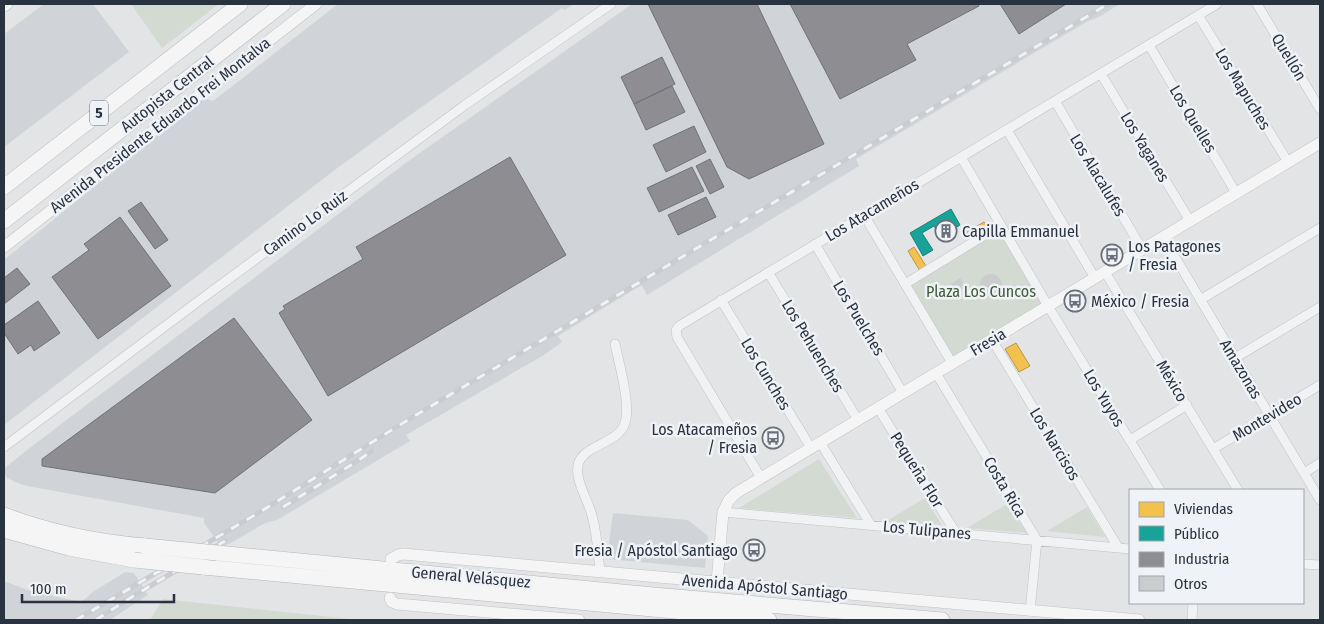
<svg xmlns="http://www.w3.org/2000/svg" width="1324" height="624" viewBox="0 0 1324 624" font-family="'Fira Sans Condensed',sans-serif">
<style>
.built{fill:#d0d4d9}
.green{fill:#d3dad2}
.homes{fill:#f2c14e;stroke:#b6964a}
.public{fill:#17a398;stroke:#1c817d}
.industry{fill:#8d8d92;stroke:#6f7279}
.building{fill:#caccce}
.lines{fill:none;stroke-linecap:round;stroke-linejoin:round}
.street-casing{stroke:#c0c2c4;stroke-width:10}
.secondary-casing{stroke:#c0c2c4;stroke-width:12}
.highway-casing{stroke:#b4b7bb;stroke-width:16}
.street{stroke:#f1f2f3;stroke-width:9}
.secondary{stroke:#f5f5f6;stroke-width:11}
.highway{stroke:#f5f5f6;stroke-width:15}
.rail-casing{stroke:#cacccf;stroke-width:5}
.rail{stroke:#eff2f6;stroke-width:3;stroke-dasharray:9;stroke-linecap:butt}
.highway-bridge-casing{stroke:#b4b7bb;stroke-width:16;stroke-linecap:butt}
.highway-bridge{stroke:#f5f5f6;stroke-width:15}
.labels{text-anchor:middle;dominant-baseline:central;stroke-width:5;stroke-linejoin:round;paint-order:stroke}
.shield{fill:#eff2f6;stroke:#646c76;stroke-width:1}
.shield-label{font-size:15px;font-weight:bold;fill:#29323f}
.street-label{font-size:16px;fill:#29323f;stroke:#eff2f6}
.poi-label{font-size:16px;fill:#29323f;stroke:#eff2f6;text-anchor:start}
.park-label{font-size:16px;fill:#3f5b37;stroke:#eff2f6}
</style>
<rect width="100%" height="100%" fill="#e2e4e6"/>
<path class="built" d="M44,4H93L129,52L4,147V34Z
M338,4H574L564,10L562,8L406,118L332,172L4,425V260L203,98L213,101Z
M632,4H1120L1099,17L1088,21L856,159L859,166L647,295L642,285L615,301L558,336L562,342L544,355L406,435L410,441L277,520L265,523L222,548L204,523V518L27,486L15,482L6,477L4,469L23,453L407,162Z
M613,513L688,520L708,536L705,568L607,559Z
M125,572L134,573L148,595L110,620H4V581L30,591L81,602L93,592Z"/>
<path class="green" d="M131,4H219L162,48Z
M999,228L1044,304L952,359L909,285Z
M819,459L857,518L739,508Z
M925,498L942,525L885,522Z
M1007,504L1027,533L967,528Z
M1087,507L1105,537L1047,531Z
M163,599L350,619L365,620H150Z"/>
<path class="homes" d="M984,222L989,228L971,239L967,232Z
M914,247L926,266L920,271L908,251Z
M1016,343L1030,366L1019,372L1005,349Z"/>
<path class="public" d="M951,209L960,225L954,229L956,234L943,241L934,226L922,233L933,250L923,256L910,233Z"/>
<path class="industry" d="M648,4H757L824,144L749,179L727,167Z
M790,4H978L979,6L907,44L916,60L840,99Z
M1000,4H1066L1019,34Z
M662,57L675,84L634,104L621,77Z
M672,86L685,112L646,130L634,104Z
M694,126L706,152L666,172L653,145Z
M510,157L566,255L328,396L279,313L285,309L283,306L363,259L356,247Z
M710,159L724,187L710,194L696,166Z
M692,167L704,191L659,212L647,188Z
M706,197L716,217L678,235L668,215Z
M141,202L168,240L155,249L128,211Z
M120,217L171,286L98,339L52,277L89,250L84,244Z
M17,268L30,284L4,304V278Z
M38,301L60,333L34,351L31,345L18,354L4,333V325Z
M234,318L312,420L215,493L42,466V459Z"/>
<path class="building" d="M980 285a11 11 0 1 1 22 0a11 11 0 1 1-22 0Z
M960,278L966,287L957,293L951,284Z"/>
<g class="lines">
<g class="street-casing">
<path id="street" d="M1257,4L1320,109
M1198,15L1288,162
M1149,45L1236,193
M1101,74L1190,221
M1055,101L1142,249
M1007,130L1095,278
M961,157L1048,306L1160,490
M864,215L952,363
M1163,237L1320,500
M815,244L903,393
M768,272L858,420
M1105,272L1238,490
M905,284L1001,225
M721,300L811,448
M1200,300L1320,228
M992,340L1118,547
M1235,358L1320,307
M936,373L1037,540L1030,611
M878,408L956,533
M1130,440L1187,405
M820,442L871,525
M4,447L200,300L465,105L611,4
M1213,449L1320,385
M1304,473L1320,463
M761,478L677,337L676,330L679,326L1217,4
M723,512L1130,549
M1303,564L1320,565
M600,572C598,552 597,531 591,512C587,499 575,479 578,465C583,444 619,444 625,423C631,405 619,363 615,344
M1192,620L1193,603"/>
</g>
<g class="secondary-casing">
<path id="secondary" d="M4,6L7,4
M4,247L316,4
M391,559L398,555L403,554L1139,620
M717,582L723,512L729,500L736,493L1320,143
M390,598L392,602L397,604L579,620"/>
</g>
<g class="highway-casing">
<path id="highway" d="M4,187L240,4
M4,221L283,4
M4,515C49,532 96,542 145,546
M4,530L69,548L134,560
M217,553L653,595L942,620
M203,567L769,620"/>
</g>
<use href="#street" class="street"/>
<use href="#secondary" class="secondary"/>
<use href="#highway" class="highway"/>
<g class="rail-casing">
<path id="rail" d="M283,507L348,467L372,451
M76,620L260,512L416,415L1108,4
M96,620L122,603L225,541"/>
</g>
<use href="#rail" class="rail"/>
<g class="highway-bridge-casing">
<path id="highway-bridge" d="M145,546L217,553
M134,560L203,567"/>
</g>
<use href="#highway-bridge" class="highway-bridge"/>
</g>
<defs>
<g id="building-ring" transform="scale(1.125)"><circle r="9.5" fill="#eff2f6" stroke="#6a7079" stroke-width="1.5"/><path d="M-4-6H4V6H1V3H-1V6H-4ZM-2.5-4.3h1.7v1.8h-1.7ZM.8-4.3h1.7v1.8H.8ZM-2.5-1h1.7V.8h-1.7ZM.8-1h1.7V.8H.8Z" fill="#6a7079"/></g>
<g id="bus-ring" transform="scale(1.125)"><circle r="9.5" fill="#eff2f6" stroke="#6a7079" stroke-width="1.5"/><path d="M-5-6H5V4H4V6H2V4H-2V6H-4V4H-5ZM-3.5-4V0h7V-4ZM-3.5 1.2v1.5H-2V1.2ZM2 1.2v1.5H3.5V1.2Z" fill="#6a7079"/></g>
</defs>
<g fill-rule="evenodd">
<use href="#building-ring" x="946" y="231"/>
<use href="#bus-ring" x="1112" y="255"/>
<use href="#bus-ring" x="1075" y="301"/>
<use href="#bus-ring" x="773" y="438"/>
<use href="#bus-ring" x="754" y="550"/>
</g>
<g class="labels">
<rect class="shield" x="90" y="100.5" width="18" height="25" rx="4"/>
<g class="shield-label">
<text x="99" y="113">5</text>
</g>
<g class="street-label">
<text transform="translate(1289 57) rotate(59)">Quellón</text>
<text transform="translate(1243 89) rotate(59)">Los Mapuches</text>
<text transform="translate(167 94) rotate(-38)">Autopista Central</text>
<text transform="translate(1193 119) rotate(59)">Los Quelles</text>
<text transform="translate(160 125) rotate(-38)">Avenida Presidente Eduardo Frei Montalva</text>
<text transform="translate(1145 147) rotate(59)">Los Yaganes</text>
<text transform="translate(1098 175) rotate(59)">Los Alacalufes</text>
<text transform="translate(872 210) rotate(-31)">Los Atacameños</text>
<text transform="translate(305 223) rotate(-36)">Camino Lo Ruiz</text>
<text transform="translate(859 318) rotate(59)">Los Puelches</text>
<text transform="translate(988 342) rotate(-31)">Fresia</text>
<text transform="translate(813 346) rotate(59)">Los Pehuenches</text>
<text transform="translate(1241 369) rotate(59)">Amazonas</text>
<text transform="translate(766 374) rotate(59)">Los Cunches</text>
<text transform="translate(1172 381) rotate(59)">México</text>
<text transform="translate(1104 398) rotate(59)">Los Yuyos</text>
<text transform="translate(1267 417) rotate(-31)">Montevideo</text>
<text transform="translate(1055 444) rotate(59)">Los Narcisos</text>
<text transform="translate(917 470) rotate(58)">Pequeña Flor</text>
<text transform="translate(1005 487) rotate(59)">Costa Rica</text>
<text transform="translate(927 530) rotate(5)">Los Tulipanes</text>
<text transform="translate(471 577) rotate(5)">General Velásquez</text>
<text transform="translate(765 587) rotate(5)">Avenida Apóstol Santiago</text>
</g>
<g class="poi-label">
<text x="962" y="231">Capilla Emmanuel</text>
<text x="1128" y="246">Los Patagones<tspan x="1128" dy="18">/ Fresia</tspan></text>
<text x="1091" y="301">México / Fresia</text>
<text x="757" y="429" text-anchor="end">Los Atacameños<tspan x="757" dy="18">/ Fresia</tspan></text>
<text x="738" y="550" text-anchor="end">Fresia / Apóstol Santiago</text>
</g>
<g class="park-label">
<text x="981" y="291">Plaza Los Cuncos</text>
</g>
</g>
<rect width="1324" height="624" fill="none" stroke="#29323f" stroke-width="10"/>
<rect x="1129" y="489" width="175" height="115" fill="#eff2f6" stroke="#a0a5ad"/>
<rect x="1139" y="502" width="25" height="15" fill="#f2c14e" stroke="#a0a5ad"/>
<text x="1174" y="514" font-size="15" fill="#29323f">Viviendas</text>
<rect x="1139" y="526" width="25" height="15" fill="#17a398" stroke="#a0a5ad"/>
<text x="1174" y="539" font-size="15" fill="#29323f">Público</text>
<rect x="1139" y="552" width="25" height="15" fill="#8d8d92" stroke="#a0a5ad"/>
<text x="1174" y="564" font-size="15" fill="#29323f">Industria</text>
<rect x="1139" y="576" width="25" height="15" fill="#caccce" stroke="#a0a5ad"/>
<text x="1174" y="589" font-size="15" fill="#29323f">Otros</text>
<path d="M22 594v8h152v-8" fill="none" stroke="#29323f" stroke-width="2.5"/>
<text x="30" y="594" font-size="15" fill="#29323f" stroke="#eff2f6" stroke-width="4" paint-order="stroke">100 m</text>
</svg>
